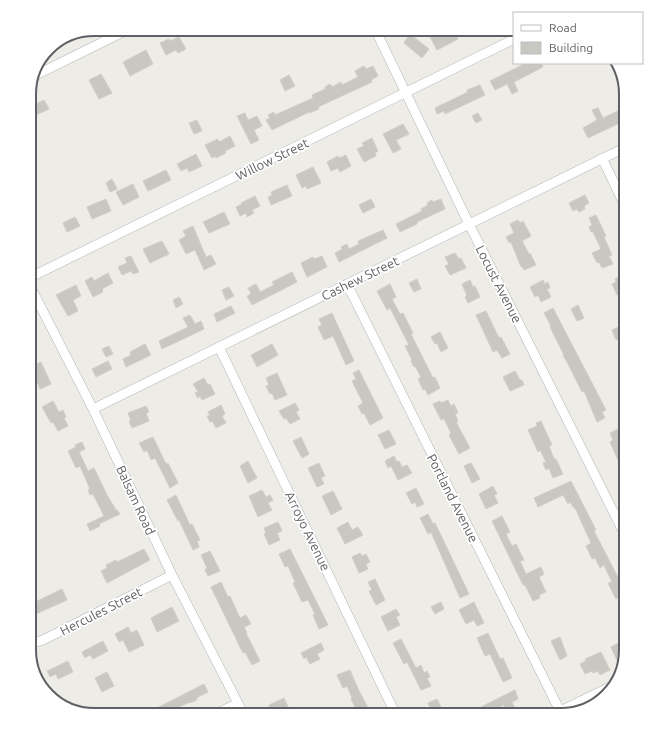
<svg xmlns="http://www.w3.org/2000/svg" width="655" height="744" viewBox="0 0 655 744" font-family="Ubuntu,sans-serif">
<style>
.building{fill:#c9c7c2;stroke:#d2cec5}
.lines{fill:none;stroke-linecap:round;stroke-linejoin:round}
.minor-casing{stroke:#b3b5b9;stroke-width:10}
.minor{stroke:#fff;stroke-width:9}
.labels{text-anchor:middle;dominant-baseline:central;stroke-width:3.5;stroke-linejoin:round;paint-order:stroke}
.street-label{font-size:13px;fill:#5d6064;stroke:#fff}
.rim{fill:none;stroke:#5d6064;stroke-width:2}
</style>
<rect width="100%" height="100%" fill="#eeece6"/>
<path class="building" d="M451,29H453L458,39L437,50L429,35L436,31L438,35Z
M410,34L429,49L422,58L404,43Z
M179,37L186,49L178,53L176,50L166,55L160,43L169,39L170,41Z
M146,50L153,64L130,76L123,62Z
M526,63H541L543,67L514,82L518,91L512,94L507,84L495,90L490,81Z
M364,66L366,69L373,66L378,76L371,80L372,82L318,107L319,109L309,113V112L272,130L266,120L270,118L268,115L274,112L275,115L313,98L312,95L325,89V87L330,84L332,87L341,82L342,85L358,77L355,71Z
M101,74L112,93L99,99L89,80Z
M289,75L295,86L285,91L280,80Z
M480,85L485,95L445,114L444,111L437,114L435,108L468,92L467,90Z
M44,100L49,109L29,118V110L33,108L32,106Z
M626,107V120L588,138L583,128L597,120L592,110L598,108L603,118Z
M245,113L248,120L257,116L262,126L254,130L259,140L251,144L237,116Z
M478,113L482,120L476,123L472,116Z
M197,120L202,131L194,134L189,123Z
M403,124L409,134L396,140L401,149L393,153L383,134Z
M230,136L235,146L225,151L226,153L216,158V156L212,158L205,145L218,139L219,142Z
M372,138L378,151L375,153L376,156L364,162L357,149L364,146L362,143Z
M196,154L202,166L189,172L187,168L181,171L177,164Z
M346,155L351,166L340,172L338,168L331,171L327,162L338,156L339,158Z
M313,167L321,183L307,189L306,186L302,188L296,175Z
M166,170L171,180L148,191L143,181Z
M112,179L117,189L110,192L106,183Z
M133,184L139,197L123,205L116,192Z
M287,185L292,196L271,205L268,197L272,195L271,192Z
M585,195L589,203L584,206L585,209L579,212L577,209L573,211L569,203Z
M255,196L260,206L252,210L254,213L247,217L246,213L240,216L236,207L242,204L241,203Z
M106,199L111,211L92,219L87,207Z
M371,199L375,207L363,213L359,205Z
M441,199L445,209L417,222V224L400,232L396,224L422,211L421,209L428,205L427,203L432,200L433,202Z
M224,212L230,224L209,233L203,222Z
M596,215L606,236L604,237L612,255L609,256L613,264L602,268L599,262L597,263L592,253L601,249L593,232H591L589,227L592,225L589,218Z
M75,217L80,226L67,232L63,223Z
M518,220L520,223L523,221L531,236L522,241L529,254L530,253L536,265L524,270L522,266L521,267L511,242L509,243L506,237L514,233L510,224Z
M193,226L206,257L211,255L216,264L204,270L195,250L186,254L179,240L186,236L183,231Z
M383,230L387,238L339,262L335,253L342,249L341,247L347,244L349,249L359,244L358,241Z
M162,241L169,254L150,263L143,249Z
M455,253L459,259L461,258L466,268L450,275L445,266L449,264L445,257Z
M131,256L139,272L133,274L131,271L122,275L118,267L127,263L125,258Z
M322,256L327,267L307,277L301,263L313,257L314,259Z
M292,272L297,282L252,305L247,296L251,294L248,288L256,284L260,292L274,285L272,282Z
M108,273L113,283L102,289L103,292L93,297L85,281L92,277L94,281Z
M623,275L626,282V303L621,293L617,295L612,284L616,282L615,279Z
M417,279L421,289L414,292L409,283Z
M470,280L473,287L475,286L480,297L468,303L465,297L467,296L462,284Z
M543,280L545,284L548,282L550,288L547,289L551,297L541,302L538,295L535,297L530,287Z
M390,284L396,297L392,299L400,314L403,313L413,333L411,334L433,378L435,377L440,388L428,395L425,389L423,390L418,379L421,377L415,366L414,367L411,361L412,360L405,346L409,345L390,308L387,310L377,291Z
M76,285L81,296L73,300L78,311L68,316L56,295Z
M229,287L234,296L226,300L222,290Z
M179,297L183,304L176,308L173,300Z
M578,305L584,318L577,321L571,309Z
M231,306L235,313L217,322L214,314Z
M553,308L606,410L602,412L605,418L597,422L584,391L582,392L567,362L563,355H564L550,327L551,326L544,313Z
M486,311L499,338L501,337L510,354L502,358L497,350L493,352L476,315Z
M332,313L354,361L346,365L333,336L324,340L318,327L322,325L319,319Z
M190,315L195,324L201,321L204,329L162,349L159,341L188,327L183,318Z
M619,327L624,336L616,340L612,330Z
M440,332L448,348L441,352L437,343L435,344L431,337Z
M145,344L151,355L126,367L123,359L131,355L130,352Z
M272,344L278,355L257,367L251,355Z
M109,346L113,354L106,357L102,349Z
M108,361L112,369L96,377L92,369Z
M41,362L51,384L40,389L31,367Z
M359,370L383,418L370,425L364,413L362,414L358,406L363,403L352,381L356,379L353,373Z
M515,371L520,380H522L524,385L510,391L503,377Z
M277,373L287,395L275,400L272,393L270,394L266,386L269,385L266,378Z
M204,378L208,385L210,384L215,394L202,400L200,396L198,398L195,393L198,392L193,384Z
M448,400L451,406L454,404L458,413L455,414L458,421L456,422L470,448L459,454L449,435L451,433L444,419L441,420L433,404L440,401L441,403Z
M53,401L59,412L63,410L66,417L64,418L68,426L58,431L53,422L51,423L42,407Z
M295,403L299,410L296,412L300,419L290,424L286,418L284,419L279,411Z
M221,405L225,414L222,416L226,423L216,428L212,421L210,422L207,416L210,415L208,412Z
M146,406L149,412L146,413L149,421L132,428L129,421L131,420L128,413Z
M541,421L552,445L549,446L554,459H556L563,474L553,478L549,468L546,470L543,463L546,462L540,450L538,452L528,430L537,426L536,423Z
M620,428L623,435L626,434V465L621,467L610,442L613,440L610,433Z
M389,430L396,444L385,449L378,435Z
M153,437L166,464L168,463L178,483L170,488L155,458L151,460L147,450L144,452L139,443Z
M301,437L309,454L302,458L293,441Z
M82,442L85,449L79,452L88,471L94,468L107,495L116,510H117L120,514L99,524L100,526L90,531L87,524L104,516L93,494L90,495L88,490L90,489L80,466L76,468L68,451L76,447L75,445Z
M394,456L397,462L399,461L402,467L407,465L412,473L398,480L391,466L388,468L385,461Z
M248,461L257,478L248,483L240,466Z
M319,463L325,476L321,478L324,484L317,487L308,468Z
M471,463L480,479L472,483L464,466Z
M571,481L596,530L594,531L626,593L616,599L608,583L612,582L604,565L600,568L595,558L592,559L586,546L591,543L575,508H574L570,502L568,504L563,495L538,507L534,498Z
M493,486L497,494L494,495L498,503L486,509L479,494Z
M416,488L424,504L417,507L415,502L412,504L406,493Z
M262,490L266,497L270,495L273,500L268,503L272,510L258,517L249,496Z
M333,491L342,509L331,515L322,496Z
M176,495L190,525L192,524L200,540L197,541L199,547L193,550L179,520L178,521L167,500Z
M428,514L433,524L435,523L469,594L460,598L431,532L428,534L420,518Z
M502,516L510,532L506,534L512,546L516,544L524,560L520,561L526,574L541,567L544,574L539,577L546,592L539,595L540,598L533,601L525,585H523L492,521Z
M278,522L282,531L277,533L280,540L269,545L264,534L266,533L264,528Z
M348,522L352,530L358,527L363,535L345,544L337,528Z
M144,549L150,560L107,583L101,571L107,568L106,565L116,560L117,562Z
M290,549L328,625L319,629L313,615L315,614L308,600L302,602L293,583L295,582L288,566L285,567L279,554Z
M210,551L220,571L208,576L205,570L207,568L201,555Z
M360,553L362,556L366,554L370,562L366,564L368,569L359,573L352,557Z
M375,579L385,600L376,605L369,591L372,590L368,582Z
M221,582L228,597L230,596L240,618L246,615L251,624L244,627L247,633H246L260,661L252,665L245,652L243,653L240,647L211,587Z
M62,589L67,600L29,617V605Z
M441,602L444,609L435,614L431,607Z
M474,602L484,623L477,626L474,620L466,624L459,610Z
M172,607L179,621L157,632L151,618Z
M396,609L400,615L396,617L400,625L388,631L381,617Z
M128,627L131,633L137,630L144,645L129,652L123,640L119,642L115,634Z
M488,633L500,659L503,658L512,678L503,682L490,654L485,656L477,638Z
M560,637L567,656L560,660L551,641Z
M401,639L416,668L421,665L424,673L427,671L430,677L427,678L431,686L421,690L407,662L404,664L393,643Z
M626,639V650L623,663L619,665L611,647Z
M103,641L108,651L93,659L90,655L85,658L82,652Z
M321,643L324,650L317,654L320,659L310,664L306,657L304,659L301,653Z
M601,652L610,670L600,675L598,671L593,673L592,671L585,674L580,664L586,661L585,659Z
M68,661L73,672L58,679L56,674L50,677L47,671Z
M350,670L359,691L372,715H359L351,699L352,698L347,686L343,688L337,675Z
M107,672L114,686L102,692L95,678Z
M204,684L208,692L196,698L197,700L190,703V702L174,709L175,711L168,715L166,712L160,715H156L153,710Z
M515,690L518,699L512,702L516,711L508,715L504,705L485,714L481,707Z
M284,698L292,715H277L275,711L273,713L269,705Z
M437,699L445,715H420L431,710L428,703Z"/>
<g class="lines">
<g class="minor-casing">
<path id="minor" d="M375,29L469,224L626,537
M36,75L129,29
M602,158L626,208
M29,278L514,39
M29,284L93,409L172,575L244,715
M347,284L560,711
M219,347L396,715
M93,409L626,147
M29,644L43,640L172,575
M214,715L238,703
M552,715L614,685"/>
</g>
<use href="#minor" class="minor"/>
</g>
<g class="labels">
<g class="street-label">
<text transform="translate(272 159) rotate(-26)">Willow Street</text>
<text transform="translate(360 278) rotate(-26)">Cashew Street</text>
<text transform="translate(499 284) rotate(63)">Locust Avenue</text>
<text transform="translate(453 498) rotate(63)">Portland Avenue</text>
<text transform="translate(136 500) rotate(65)">Balsam Road</text>
<text transform="translate(308 531) rotate(64)">Arroyo Avenue</text>
<text transform="translate(101 611) rotate(-27)">Hercules Street</text>
</g>
</g>
<path d="M0 0H655V744H0ZM94 36H561A58 58 0 0 1 619 94V650A58 58 0 0 1 561 708H94A58 58 0 0 1 36 650V94A58 58 0 0 1 94 36Z" fill="#fff" fill-rule="evenodd"/>
<path class="rim" d="M94 36H561A58 58 0 0 1 619 94V650A58 58 0 0 1 561 708H94A58 58 0 0 1 36 650V94A58 58 0 0 1 94 36Z"/>
<rect x="513" y="12" width="130" height="52" fill="#ffffff" stroke="#bebfc1"/>
<rect x="521" y="25" width="20" height="6" fill="#ffffff" stroke="#bebfc1"/>
<text x="549" y="32" font-size="12" fill="#5d6064">Road</text>
<rect x="521" y="42" width="20" height="12" fill="#c9c7c2" stroke="#bebfc1"/>
<text x="549" y="52" font-size="12" fill="#5d6064">Building</text>
</svg>
